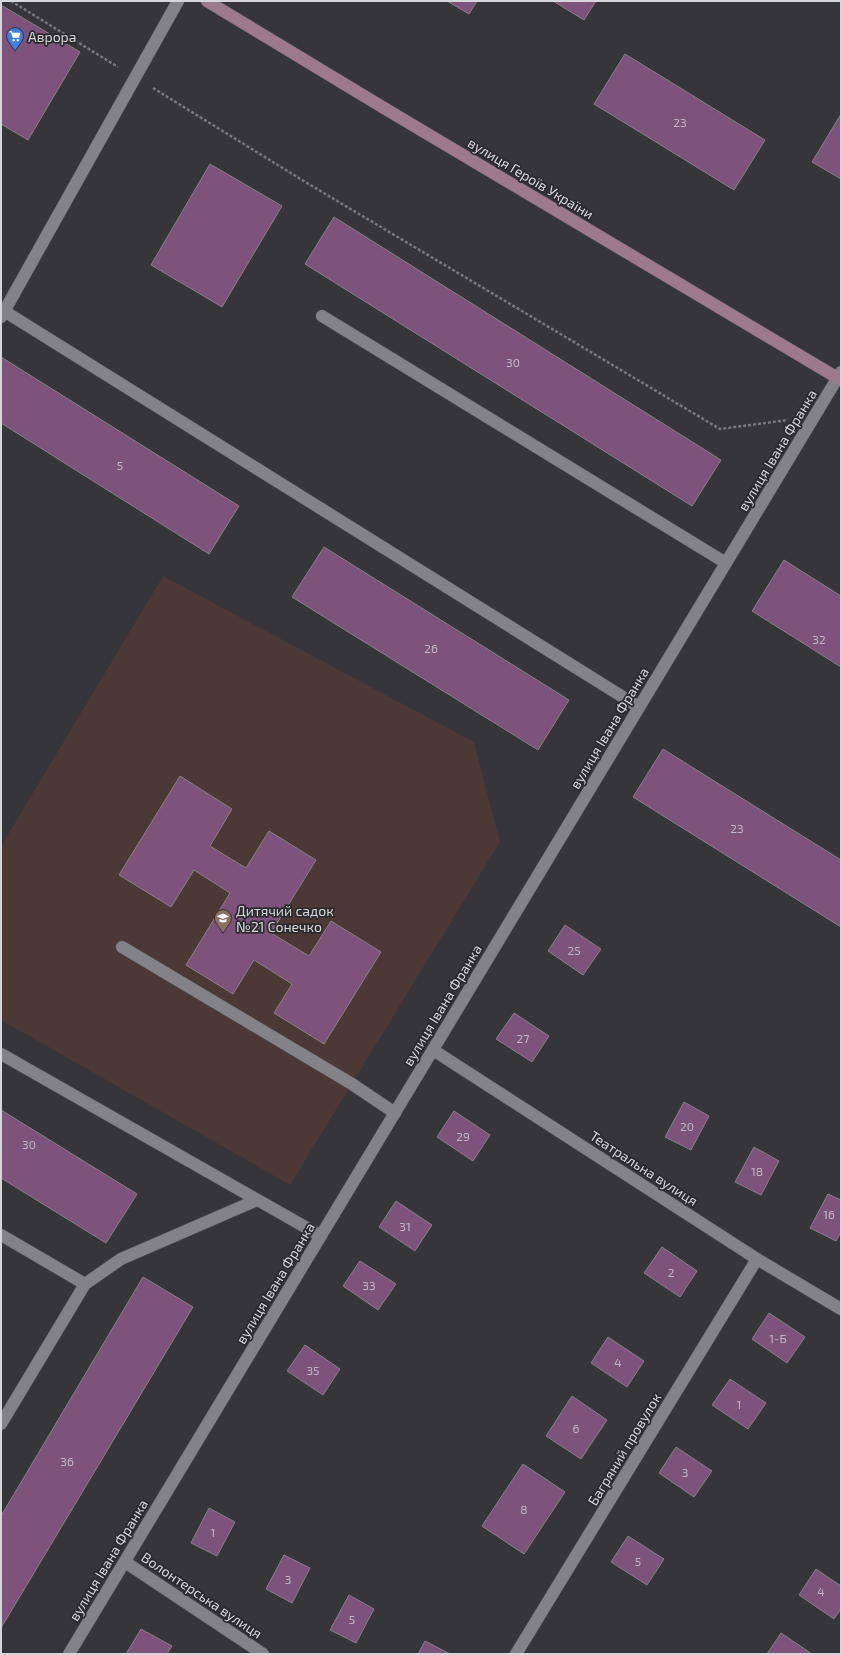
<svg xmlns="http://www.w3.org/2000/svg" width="842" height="1655" viewBox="0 0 842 1655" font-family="'Exo 2',sans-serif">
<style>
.education{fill:#4c3834}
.building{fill:#7d537b;stroke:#868285}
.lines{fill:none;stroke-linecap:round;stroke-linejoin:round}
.lane-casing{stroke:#505155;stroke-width:13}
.street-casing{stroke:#505155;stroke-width:13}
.secondary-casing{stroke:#505155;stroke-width:13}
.path{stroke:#78797d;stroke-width:2.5;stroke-dasharray:3 2;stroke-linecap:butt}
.lane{stroke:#828287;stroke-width:12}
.street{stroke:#828287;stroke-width:12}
.secondary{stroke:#9d7a89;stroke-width:12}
.labels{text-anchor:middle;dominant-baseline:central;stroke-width:3.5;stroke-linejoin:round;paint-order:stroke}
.number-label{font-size:12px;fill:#c0b6c2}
.poi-label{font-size:14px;fill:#d6d7da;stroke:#2b2b2f;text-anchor:start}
.street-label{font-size:14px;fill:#d6d7da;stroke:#2b2b2f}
</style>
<rect width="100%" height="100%" fill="#35353a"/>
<path class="education" d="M163,576L474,742L500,842L290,1185L1,1020V846Z"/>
<path class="building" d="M447,1H477L469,14Z
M553,1H596L584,20Z
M1,5L80,52L28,140L1,124Z
M625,54L765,140L734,190L594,104Z
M841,114V179L812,162Z
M210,164L282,206L222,307L151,265Z
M334,217L721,460L692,506L305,264Z
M1,357L239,506L209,554L1,423Z
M324,547L569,700L538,750L292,597Z
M784,560L841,596V667L752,611Z
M663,749L841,860V927L633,797Z
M180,776L232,809L210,846L246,868L269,831L316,860L271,933L309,956L331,921L381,952L324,1044L274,1013L292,984L254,960L233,994L186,965L230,893L194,870L171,907L119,875Z
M565,925L601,949L583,975L548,951Z
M514,1013L549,1036L532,1062L496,1039Z
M684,1102L709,1116L691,1150L665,1137Z
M1,1110L137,1194L106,1243L1,1178Z
M454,1111L490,1135L473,1161L437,1137Z
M754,1147L779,1161L761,1195L735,1182Z
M828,1194L841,1200V1232L836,1241L810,1228Z
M396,1201L432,1225L415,1251L379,1227Z
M662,1247L697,1271L680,1297L644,1273Z
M360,1261L396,1284L378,1310L343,1286Z
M143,1277L193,1307L1,1628V1516Z
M769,1313L805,1337L787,1363L752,1339Z
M608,1337L644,1361L627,1387L591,1363Z
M305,1345L340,1369L323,1395L287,1371Z
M730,1379L766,1403L748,1429L712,1405Z
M572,1396L607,1420L581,1459L546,1436Z
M676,1447L712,1471L694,1497L659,1473Z
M523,1464L565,1492L524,1554L482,1526Z
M209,1508L235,1522L217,1556L191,1543Z
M628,1536L664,1559L647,1585L611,1562Z
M284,1555L310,1568L292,1603L266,1589Z
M816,1569L841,1586V1609L834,1619L799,1595Z
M349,1595L374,1609L356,1643L330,1630Z
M141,1629L172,1646L167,1654H126Z
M781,1633L812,1654H767Z
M425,1641L450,1654H418Z"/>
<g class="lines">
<g class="lane-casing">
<path id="lane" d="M4,311L639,707
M322,316L726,563
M1,317L178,1
M122,947L352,1084L395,1113
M1,1054L321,1236
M1,1235L85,1284
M1,1424L85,1284L121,1259L257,1200"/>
</g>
<g class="street-casing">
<path id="street" d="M433,1050L757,1259L841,1309
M125,1562L263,1654
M69,1654L841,372
M516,1654L757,1259"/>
</g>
<g class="secondary-casing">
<path id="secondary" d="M207,1L384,108L841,380"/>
</g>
<path class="path" d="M11,1L118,67
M153,88L307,183L720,429L788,420"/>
<use href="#lane" class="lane"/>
<use href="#street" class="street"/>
<use href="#secondary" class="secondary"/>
</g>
<defs>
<g id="supermarket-pin" transform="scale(0.9)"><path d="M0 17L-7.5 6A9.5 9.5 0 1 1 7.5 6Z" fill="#3f7fe0" stroke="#2b2b2f"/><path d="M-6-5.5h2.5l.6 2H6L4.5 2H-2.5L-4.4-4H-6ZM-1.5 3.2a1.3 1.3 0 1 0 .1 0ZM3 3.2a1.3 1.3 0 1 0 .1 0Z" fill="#fff"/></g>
<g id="school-pin" transform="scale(0.9)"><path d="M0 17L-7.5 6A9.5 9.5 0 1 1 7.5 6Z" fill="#8d6e63" stroke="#2b2b2f"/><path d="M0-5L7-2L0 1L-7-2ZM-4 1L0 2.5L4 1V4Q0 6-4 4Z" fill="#fff"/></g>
</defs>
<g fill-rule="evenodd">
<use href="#supermarket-pin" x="15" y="36"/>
<use href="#school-pin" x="223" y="918"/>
</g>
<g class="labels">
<g class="number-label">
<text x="680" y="122">23</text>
<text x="513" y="362">30</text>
<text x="120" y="465">5</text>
<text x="819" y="639">32</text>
<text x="431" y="648">26</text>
<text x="737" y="828">23</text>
<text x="574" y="950">25</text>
<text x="523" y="1038">27</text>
<text x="687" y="1126">20</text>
<text x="463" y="1136">29</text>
<text x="29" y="1144">30</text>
<text x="757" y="1171">18</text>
<text x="829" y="1214">16</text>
<text x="405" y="1226">31</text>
<text x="671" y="1272">2</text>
<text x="369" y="1285">33</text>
<text x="778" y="1338">1-Б</text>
<text x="618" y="1362">4</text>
<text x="313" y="1370">35</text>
<text x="739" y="1404">1</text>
<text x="576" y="1428">6</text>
<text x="67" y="1461">36</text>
<text x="685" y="1472">3</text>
<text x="524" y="1509">8</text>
<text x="213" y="1532">1</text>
<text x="638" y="1561">5</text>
<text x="288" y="1579">3</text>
<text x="821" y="1591">4</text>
<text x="352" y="1619">5</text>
</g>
<g class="poi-label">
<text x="28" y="36">Аврора</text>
<text x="236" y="910">Дитячий садок<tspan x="236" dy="16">№21 Сонечко</tspan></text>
</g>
<g class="street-label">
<text transform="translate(531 178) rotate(31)">вулиця Героїв України</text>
<text transform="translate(777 450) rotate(-59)">вулиця Івана Франка</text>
<text transform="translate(609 728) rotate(-59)">вулиця Івана Франка</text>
<text transform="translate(442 1005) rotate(-59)">вулиця Івана Франка</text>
<text transform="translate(644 1168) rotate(33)">Театральна вулиця</text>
<text transform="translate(275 1283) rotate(-59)">вулиця Івана Франка</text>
<text transform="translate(624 1449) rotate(-59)">Багряний провулок</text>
<text transform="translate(108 1560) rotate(-59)">вулиця Івана Франка</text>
<text transform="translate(202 1595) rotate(34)">Волонтерська вулиця</text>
</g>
</g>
<rect width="842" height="1655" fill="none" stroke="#d6d7da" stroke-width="4"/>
</svg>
